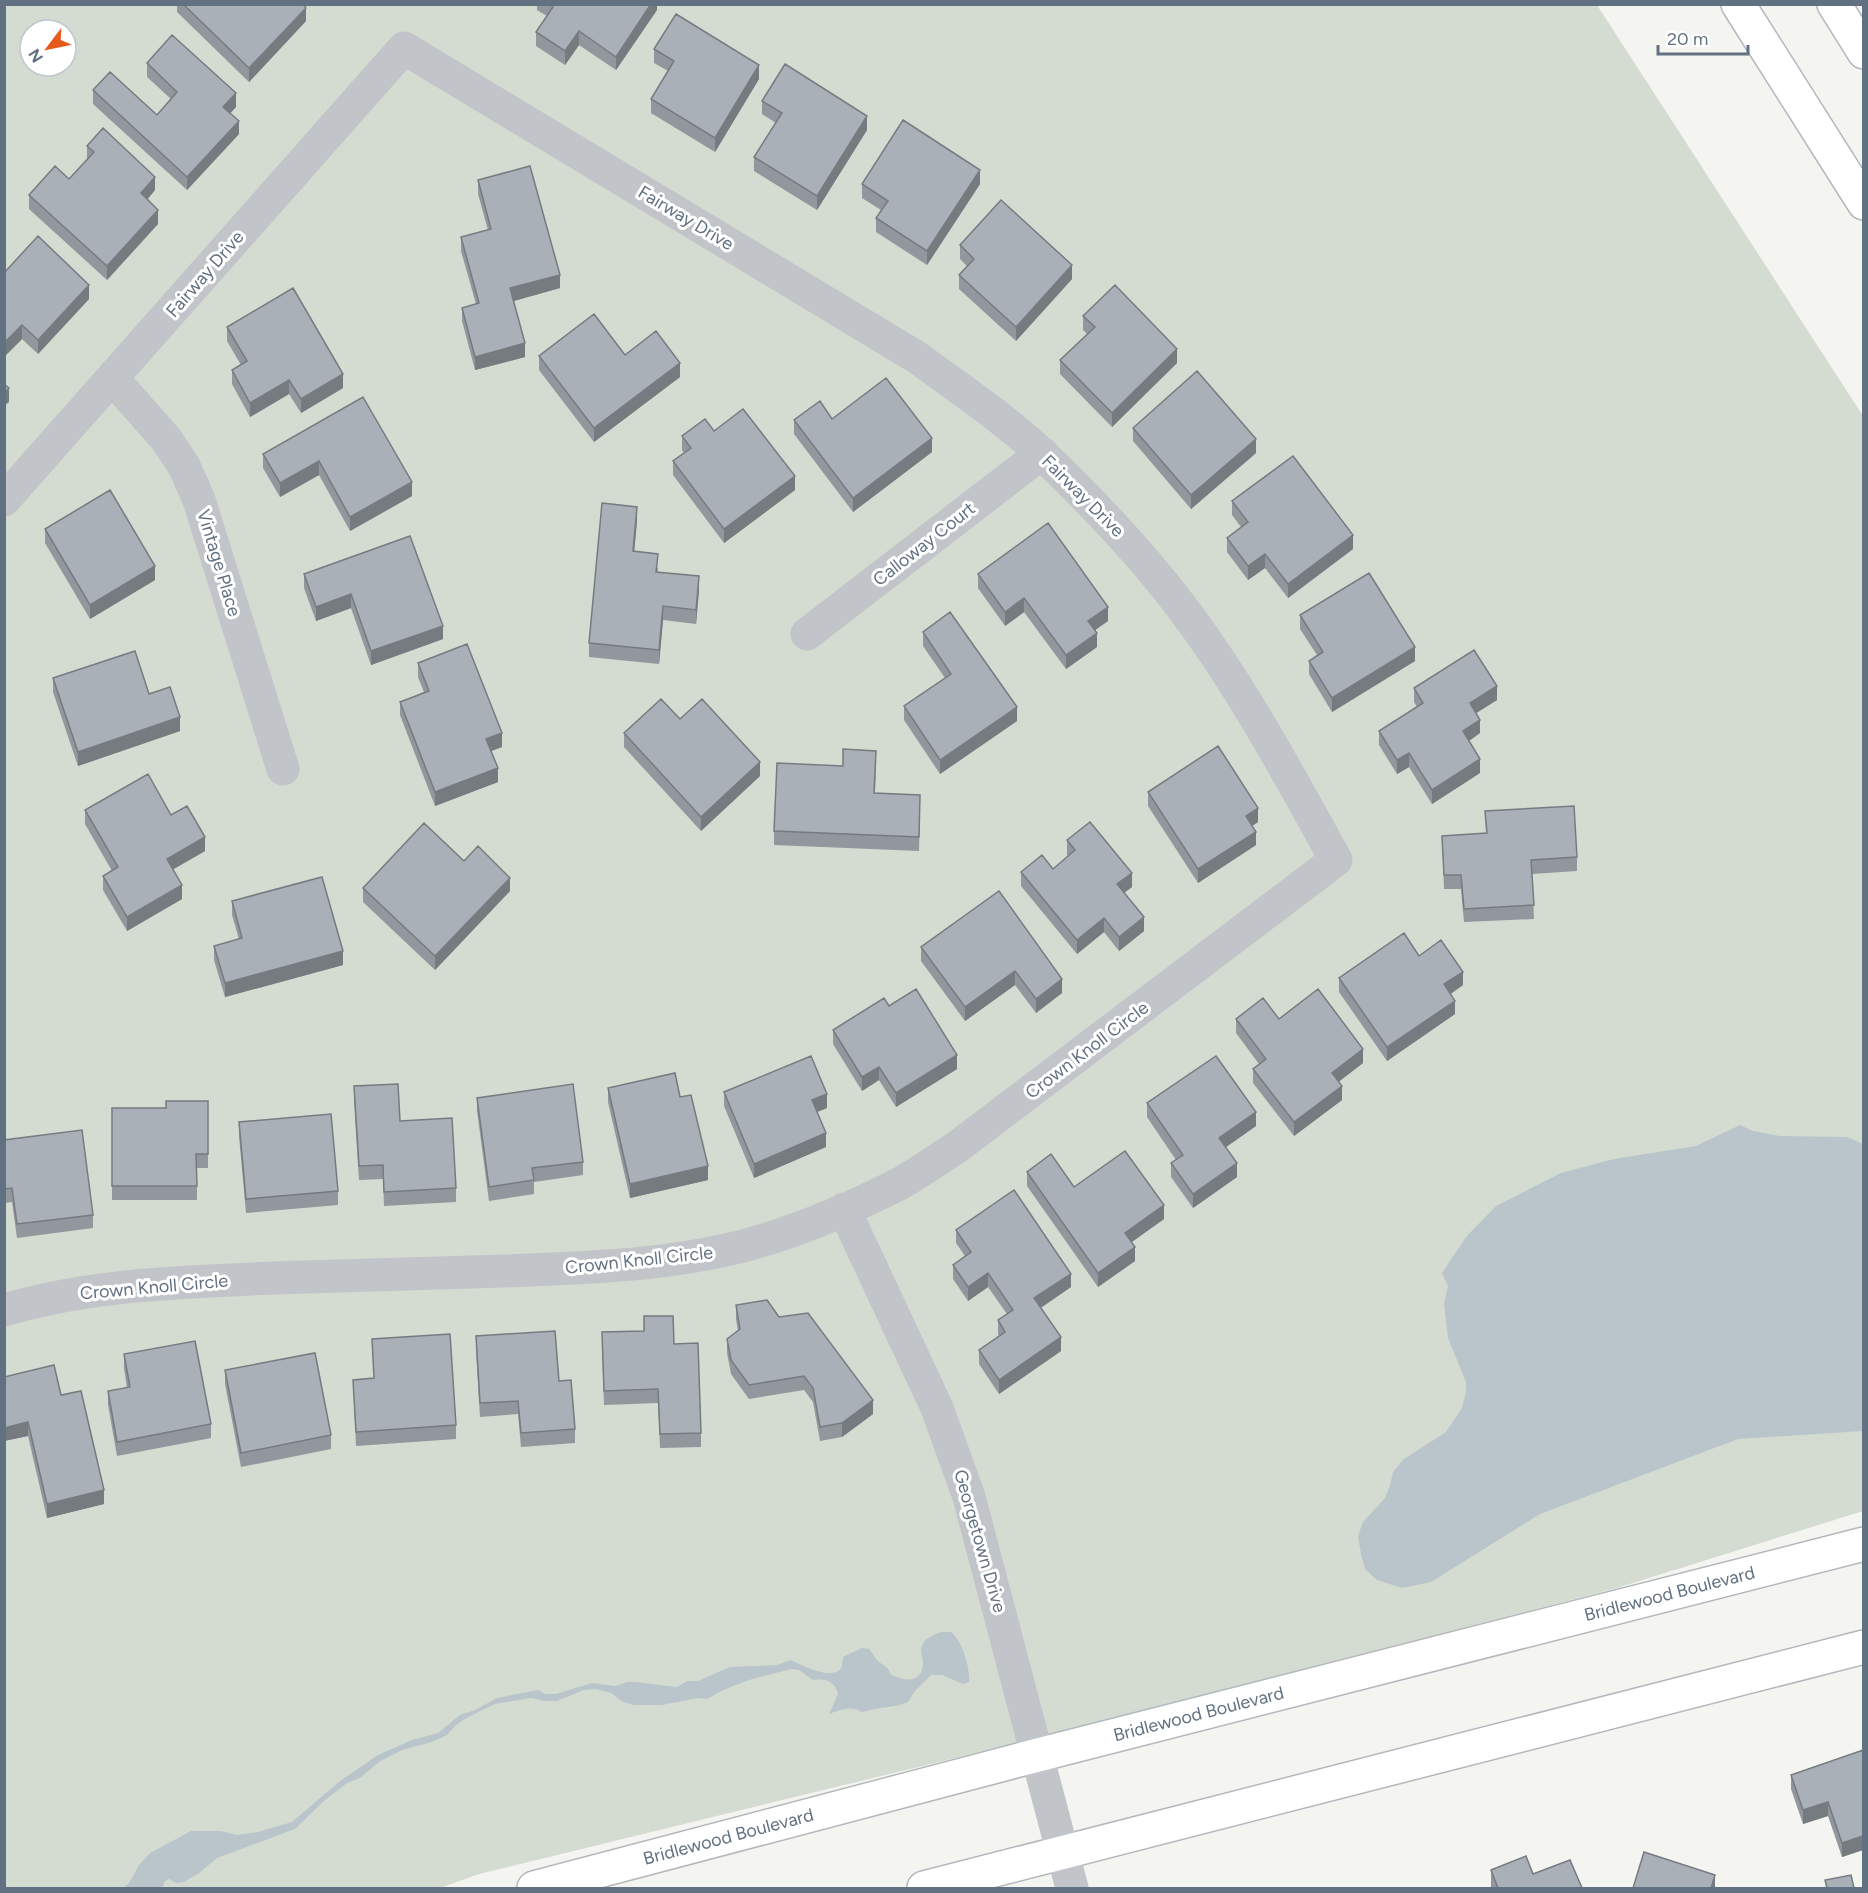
<svg xmlns="http://www.w3.org/2000/svg" width="1868" height="1893" viewBox="0 0 1868 1893" font-family="Figtree,sans-serif">
<style>
.green{fill:#d4dbd1;fill-rule:evenodd}
.water{fill:#bac5cb}
.lines{fill:none;stroke-linecap:round;stroke-linejoin:round}
.secondary-casing{stroke:#b3b8bd;stroke-width:36}
.primary-casing{stroke:#b4b8bc;stroke-width:36}
.minor{stroke:#c1c4c8;stroke-width:33}
.secondary{stroke:#fff;stroke-width:33}
.primary{stroke:#fff;stroke-width:33}
.wall{fill:#91979d}
.shaded-wall{fill:#767b80}
.building{fill:#a9b0b7;stroke:#767b80;stroke-width:1.5}
.labels{text-anchor:middle;dominant-baseline:central;stroke-width:6;stroke-linejoin:round;paint-order:stroke}
.street-label{font-size:18px;fill:#627182;stroke:#fff}
</style>
<rect width="100%" height="100%" fill="#f4f4f0"/>
<path class="green" d="M5,5H1597L1863,416V1511L1617,1588L1115,1719L479,1874L440,1888H5ZM30,30H66V66H30Z"/>
<path class="water" d="M1740,1125L1753,1131L1780,1136L1847,1137L1863,1144V1431L1738,1439L1540,1514L1431,1582L1402,1588L1377,1580L1365,1569L1361,1554L1358,1536L1363,1522L1385,1498L1390,1486L1393,1472L1404,1459L1446,1432L1462,1408L1466,1392V1382L1448,1338L1444,1304L1448,1286L1442,1273L1466,1237L1496,1206L1561,1173L1614,1159L1696,1146Z
M941,1632H951C963,1642 970,1667 969,1682L963,1684L942,1675H931L915,1691L908,1702C894,1708 878,1707 862,1712C851,1705 840,1710 829,1714L838,1694C835,1681 825,1678 813,1680L799,1670L791,1669L749,1680L723,1690L707,1699L698,1698L662,1705H634L623,1702L611,1693L595,1689L584,1690L557,1701H545L531,1698L495,1704L466,1718L456,1725L447,1735L432,1742L402,1750L379,1762L360,1778L347,1783L325,1800L295,1829L217,1858L199,1873L184,1882L176,1883L169,1879L165,1881L162,1888H123L129,1883L139,1865L150,1853L191,1831H221L237,1835L258,1832L292,1822L340,1781L378,1755L412,1740L438,1733L460,1715L475,1710L497,1698L538,1690L545,1694H556L592,1683L615,1686L627,1682H635L677,1687L687,1681H698L730,1667L777,1665L791,1660C801,1665 827,1678 838,1671C843,1668 842,1662 843,1657L862,1648L869,1649C872,1652 875,1658 877,1660C883,1666 888,1665 890,1674C903,1681 921,1684 923,1665C924,1658 919,1653 922,1646C925,1638 933,1635 941,1632Z"/>
<g class="lines">
<g class="secondary-casing">
<g id="secondary">
<path id="s1" d="M534,1888L1038,1755L1864,1544"/>
<path d="M924,1888L1864,1647"/>
</g>
</g>
<g class="primary-casing">
<path id="primary" d="M1738,4L1864,203
M1834,4L1864,52"/>
</g>
<path class="minor" d="M113,379L166,439L184,466L199,500L283,769
M4,500L404,48L918,358C960,389 1005,419 1043,455C1092,502 1139,551 1180,605C1241,685 1288,773 1336,860L957,1147C938,1159 919,1173 899,1184C848,1210 794,1233 739,1247C662,1266 582,1268 504,1271C427,1273 350,1276 273,1278C183,1282 92,1284 4,1310
M807,634L1042,453
M844,1209L937,1408L969,1497L1072,1888"/>
<use href="#secondary" class="secondary"/>
<use href="#primary" class="primary"/>
</g>
<path class="wall" d="M177,4H303L306,21L249,82L177,12Z
M537,4H657V10L616,70L579,45L565,65L536,46V32L547,16L537,10Z
M654,49L759,79L715,152L651,113V99L668,71L654,63Z
M147,63L236,107L230,113L239,134L187,190L93,104V90L157,115L171,99L147,77Z
M762,101L867,130L817,210L754,171V157L776,123L762,114Z
M87,146L155,190L148,199L158,224L107,280L29,209V195L69,179L87,160Z
M478,180L560,288L514,301L525,357L475,370L462,321V308L476,304L461,251V237L488,230L478,194Z
M862,184H980L927,265L876,232V218L881,210L862,198Z
M960,245L1072,279L1016,341L959,289V275L967,266L960,259Z
M4,273L89,299L38,354L22,339L4,357Z
M1083,316L1177,363L1112,427L1060,374V360L1087,334L1083,330Z
M227,327L343,388L301,413L289,394L250,417L232,384V370L241,365L227,341Z
M625,355L680,377L594,442L539,370V356Z
M363,397L412,496L350,531L319,475L280,497L263,468V454Z
M832,419L932,452L853,512L794,434V420Z
M1133,428L1256,453L1191,509L1133,441Z
M714,431L795,490L724,543L673,475V461L684,453L682,450V436Z
M1232,501L1353,549L1288,598L1265,568L1248,580L1227,552V538L1241,527L1232,515Z
M637,521L634,551L658,568V572L699,590L696,624L663,620L659,664L589,657V643Z
M45,529L155,580L90,619L45,543Z
M410,536L443,639L371,665L351,608L316,621L304,588V574Z
M978,574L1108,621L1095,630L1097,647L1066,669L1024,612L1005,626L978,588Z
M1300,615L1415,661L1332,712L1309,674V661L1317,655L1300,629Z
M923,632L1017,721L940,774L904,720V706L945,678L923,646Z
M418,663L502,747L491,751L498,782L435,806L400,715V702L424,692L418,677Z
M53,678L149,694L180,731L78,766L53,692Z
M1414,688L1497,700L1476,713L1480,733L1469,741L1480,773L1432,804L1409,767L1397,774L1379,745V731L1417,707L1414,702Z
M680,719L760,776L701,831L624,747V733Z
M876,765L875,793L920,809L919,851L774,845V831L843,766Z
M1148,792L1258,822L1252,826L1256,845L1198,883L1148,806Z
M85,810L205,851L173,869L182,899L127,931L103,890V876L112,871L85,824Z
M1485,811L1577,857V871L1532,874L1534,919L1464,922L1461,889H1444L1442,836L1486,833Z
M1067,840L1132,887L1124,893L1144,931L1119,951L1104,932L1077,954L1021,886V872L1053,869L1068,856L1067,854Z
M464,861L510,891L435,970L363,902V888Z
M232,901L343,965L225,997L214,960V946L239,939L232,915Z
M921,947L1062,979V993L1036,1013L1015,985L965,1021L921,961Z
M1419,956L1463,985L1451,994L1455,1014L1387,1061L1339,992V978Z
M889,1006L957,1069L896,1107L879,1080L862,1091L833,1044V1030Z
M1236,1019H1279L1363,1063L1338,1082L1342,1100L1294,1136L1253,1083V1069L1259,1064L1236,1033Z
M354,1086L400,1121L456,1188V1202L384,1206L383,1179L359,1180L354,1100Z
M608,1088L680,1097L708,1180L630,1198L608,1102Z
M724,1092L827,1108L817,1112L826,1147L754,1178L724,1106Z
M477,1098L583,1162V1175L534,1182V1194L489,1201L477,1111Z
M208,1101V1168H197V1200H112V1108H166Z
M1147,1103L1256,1126L1226,1147L1237,1177L1193,1208L1171,1177V1163L1176,1160L1147,1117Z
M239,1122L338,1191V1205L246,1213L239,1136Z
M4,1140L93,1215V1228L17,1238L12,1202L4,1203Z
M1027,1172L1074,1187L1164,1219L1131,1242L1135,1261L1098,1287L1027,1186Z
M956,1230L1071,1287L1041,1308L1061,1351L999,1394L979,1364V1350L999,1336L998,1334V1320L1007,1314L988,1287L968,1301L953,1279V1265L965,1256L956,1243Z
M736,1305L779,1317L873,1414L842,1437L820,1441L813,1402L804,1390L749,1399L731,1374L727,1353V1339L738,1331L736,1319Z
M644,1316L674,1344L701,1433V1447L660,1448L658,1403L604,1405L602,1346L644,1331Z
M476,1336L559,1381L575,1429V1443L521,1447L518,1414L480,1417L476,1350Z
M372,1339L456,1425V1439L356,1446L353,1380L374,1379Z
M124,1354L211,1424V1438L117,1456L108,1405V1391L127,1388L124,1368Z
M225,1370L331,1435V1449L241,1467L225,1384Z
M61,1395L104,1504L47,1518L28,1436L4,1441Z
M1863,1750V1850L1842,1857L1828,1816L1803,1824L1791,1789V1775Z
M1491,1870L1533,1874L1582,1888H1491Z"/>
<path class="shaded-wall" d="M651,4H657V10L616,70V57Z
M306,8V21L249,82V68Z
M579,31V45L565,65V51Z
M759,65V79L715,152V138Z
M236,93V107L223,121V107Z
M867,116V130L817,210V196Z
M239,121V134L187,190V177Z
M980,170V184L927,265V251Z
M155,177V190L141,206V193Z
M158,210V224L107,280V266Z
M1072,265V279L1016,341V327Z
M560,275V288L510,302V288Z
M89,285V299L38,354V340Z
M22,325V339L4,357V343Z
M525,343V357L475,370V357Z
M1177,349V363L1112,427V413Z
M680,363V377L594,442V428Z
M343,374V388L301,413V399Z
M289,380V394L250,417V403Z
M9,388V402L4,406V393Z
M932,438V452L853,512V498Z
M1256,439V453L1191,509V495Z
M319,461V475L280,497V483Z
M795,476V490L724,543V529Z
M412,482V496L350,531V517Z
M637,507V521L633,565V551Z
M1353,535V549L1288,598V584Z
M1265,554V568L1248,580V566Z
M155,566V580L90,619V605Z
M699,576V590L696,624V610Z
M351,594V608L316,621V607Z
M1024,598V612L1005,626V612Z
M663,606V620L659,664V650Z
M1108,607V621L1088,635V621Z
M443,626V639L371,665V651Z
M1097,633V647L1066,669V655Z
M1415,647V661L1332,712V698Z
M1497,686V700L1470,717V703Z
M1017,707V721L940,774V760Z
M180,717V731L78,766V752Z
M1480,720V733L1463,745V731Z
M502,733V747L486,753V739Z
M1409,753V767L1397,774V760Z
M1480,759V773L1432,804V790Z
M760,762V776L701,831V817Z
M498,768V782L435,806V792Z
M1258,808V822L1246,830V816Z
M1256,832V845L1198,883V869Z
M205,837V851L167,873V859Z
M1132,873V887L1117,898V884Z
M510,878V891L435,970V956Z
M182,885V899L127,931V917Z
M1144,917V931L1119,951V937Z
M1104,918V932L1077,954V940Z
M343,951V965L225,997V983Z
M1015,971V985L965,1021V1007Z
M1463,972V985L1444,998V984Z
M1062,979V993L1036,1013V999Z
M1455,1001V1014L1387,1061V1047Z
M1363,1049V1063L1332,1087V1073Z
M957,1055V1069L896,1107V1093Z
M879,1067V1080L862,1091V1077Z
M1342,1086V1100L1294,1136V1122Z
M827,1094V1108L812,1114V1100Z
M1256,1112V1126L1219,1152V1138Z
M826,1133V1147L754,1178V1164Z
M1237,1163V1177L1193,1208V1194Z
M708,1166V1180L630,1198V1184Z
M1164,1205V1219L1125,1247V1233Z
M1135,1247V1261L1098,1287V1273Z
M988,1273V1287L968,1301V1287Z
M1071,1274V1287L1034,1312V1298Z
M1061,1337V1351L999,1394V1380Z
M873,1400V1414L842,1437V1423Z
M28,1422V1436L4,1441V1428Z
M104,1490V1504L47,1518V1504Z
M1828,1802V1816L1803,1824V1810Z
M1863,1836V1850L1842,1857V1843Z
M1715,1875V1888H1711Z"/>
<path class="building" d="M183,4H303L306,8L249,68Z
M550,4H651L616,57L579,31L565,51L536,32L553,7Z
M676,14L759,65L715,138L651,99L674,61L654,49Z
M172,35L236,93L223,107L239,121L187,177L93,90L110,72L157,115L177,92L147,63Z
M785,64L867,116L817,196L754,157L782,113L762,101Z
M903,120L980,170L927,251L876,218L888,201L862,184Z
M103,128L155,177L141,193L158,210L107,266L29,195L55,166L69,179L94,152L87,146Z
M530,166L560,275L510,288L525,343L475,357L462,308L479,303L461,237L491,229L478,180Z
M1001,200L1072,265L1016,327L959,275L974,259L960,245Z
M38,236L89,285L38,340L22,325L4,343V273Z
M1115,285L1177,349L1112,413L1060,360L1095,327L1083,316Z
M293,288L343,374L301,399L289,380L250,403L232,370L247,361L227,327Z
M594,314L625,355L656,331L680,363L594,428L539,356Z
M1197,371L1256,439L1191,495L1133,428Z
M886,378L932,438L853,498L794,420L820,401L832,419Z
M4,384L9,388L4,393Z
M363,397L412,482L350,517L319,461L280,483L263,454Z
M743,409L795,476L724,529L673,461L691,448L682,436L705,419L714,431Z
M1293,456L1353,535L1288,584L1265,554L1248,566L1227,538L1248,522L1232,501Z
M110,490L155,566L90,605L45,529Z
M602,503L637,507L633,551L658,554L656,572L699,576L696,610L663,606L659,650L589,643Z
M1048,523L1108,607L1088,621L1097,633L1066,655L1024,598L1005,612L978,574Z
M410,536L443,626L371,651L351,594L316,607L304,574Z
M1369,573L1415,647L1332,698L1309,661L1323,652L1300,615Z
M950,612L1017,707L940,760L904,706L951,674L923,632Z
M467,644L502,733L486,739L498,768L435,792L400,702L429,691L418,663Z
M1474,650L1497,686L1470,703L1480,720L1463,731L1480,759L1432,790L1409,753L1397,760L1379,731L1423,703L1414,688Z
M135,651L149,694L170,687L180,717L78,752L53,678Z
M661,699L680,719L702,699L760,762L701,817L624,733Z
M1218,746L1258,808L1246,816L1256,832L1198,869L1148,792Z
M843,749L876,751L874,793L920,795L919,837L774,831L777,763L843,766Z
M148,774L171,815L187,806L205,837L167,859L182,885L127,917L103,876L118,867L85,810Z
M1574,806L1577,857L1531,860L1534,905L1464,909L1461,875H1444L1442,836L1487,833L1485,811Z
M1090,822L1132,873L1117,884L1144,917L1119,937L1104,918L1077,940L1021,872L1042,855L1053,869L1075,850L1067,840Z
M424,823L464,861L478,846L510,878L435,956L363,888Z
M322,877L343,951L225,983L214,946L242,938L232,901Z
M999,891L1062,979L1036,999L1015,971L965,1007L921,947Z
M1404,933L1419,956L1441,940L1463,972L1444,984L1455,1001L1387,1047L1339,978Z
M916,989L957,1055L896,1093L879,1067L862,1077L833,1030L884,998L889,1006Z
M1318,989L1363,1049L1332,1073L1342,1086L1294,1122L1253,1069L1266,1059L1236,1019L1263,998L1279,1019Z
M811,1056L827,1094L812,1100L826,1133L754,1164L724,1092Z
M1216,1056L1256,1112L1219,1138L1237,1163L1193,1194L1171,1163L1183,1155L1147,1103Z
M675,1073L680,1097L691,1095L708,1166L630,1184L608,1088Z
M398,1084L400,1121L452,1118L456,1188L384,1192L383,1165L359,1166L354,1086Z
M573,1084L583,1162L532,1168L534,1180L489,1187L477,1098Z
M166,1101H208V1154H196L197,1186H112V1108H166Z
M331,1114L338,1191L246,1199L239,1122Z
M82,1130L93,1215L17,1224L12,1188L4,1189V1140Z
M1125,1151L1164,1205L1125,1233L1135,1247L1098,1273L1027,1172L1051,1154L1074,1187Z
M1014,1190L1071,1274L1034,1298L1061,1337L999,1380L979,1350L1005,1332L998,1320L1013,1310L988,1273L968,1287L953,1265L971,1252L956,1230Z
M767,1300L779,1317L808,1313L873,1400L842,1423L820,1427L813,1388L804,1376L749,1385L731,1360L727,1339L740,1329L736,1305Z
M644,1316H673L674,1344L698,1343L701,1433L660,1434L658,1389L604,1391L602,1332L644,1331Z
M555,1331L559,1381L571,1380L575,1429L521,1433L518,1401L480,1403L476,1336Z
M450,1334L456,1425L356,1432L353,1380L374,1378L372,1339Z
M195,1341L211,1424L117,1442L108,1391L130,1387L124,1354Z
M315,1353L331,1435L241,1453L225,1370Z
M54,1365L61,1395L81,1391L104,1490L47,1504L28,1422L4,1428V1377Z
M1863,1750V1836L1842,1843L1828,1802L1803,1810L1791,1775Z
M1644,1852L1715,1875L1711,1888H1633Z
M1526,1856L1533,1874L1570,1860L1582,1888H1498L1491,1870Z
M1851,1875L1854,1888H1827L1825,1880Z"/>
<g class="labels">
<g class="street-label">
<text transform="translate(686 218) rotate(31)">Fairway Drive</text>
<text transform="translate(205 274) rotate(-49)">Fairway Drive</text>
<text transform="translate(1083 496) rotate(45)">Fairway Drive</text>
<text transform="translate(924 544) rotate(-38)">Calloway Court</text>
<text transform="translate(219 563) rotate(73)">Vintage Place</text>
<text transform="translate(1087 1050) rotate(-37)">Crown Knoll Circle</text>
<text transform="translate(639 1260) rotate(-6)">Crown Knoll Circle</text>
<text transform="translate(154 1287) rotate(-5)">Crown Knoll Circle</text>
<text transform="translate(980 1541) rotate(74)">Georgetown Drive</text>
<text stroke="none"><textPath href="#s1" startOffset="1173">Bridlewood Boulevard</textPath></text>
<text stroke="none"><textPath href="#s1" startOffset="687">Bridlewood Boulevard</textPath></text>
<text stroke="none"><textPath href="#s1" startOffset="201">Bridlewood Boulevard</textPath></text>
</g>
</g>
<rect width="1868" height="1893" fill="none" stroke="#627182" stroke-width="12"/>
<g transform="translate(48 48) rotate(238)"><circle r="28" fill="#ffffff" stroke="#c0c6cd" stroke-width="1.5"/>
<path d="M0-4.5L10 22L0 15L-10 22Z" fill="#e85a1c"/>
<text y="-9" font-size="16" font-weight="bold" text-anchor="middle" fill="#627182">N</text>
</g>
<path d="M1658 45v9h90v-9" fill="none" stroke="#627182" stroke-width="3"/>
<text x="1667" y="45" font-size="18" fill="#627182" stroke="#ffffff" stroke-width="4.5" paint-order="stroke">20 m</text>
</svg>
